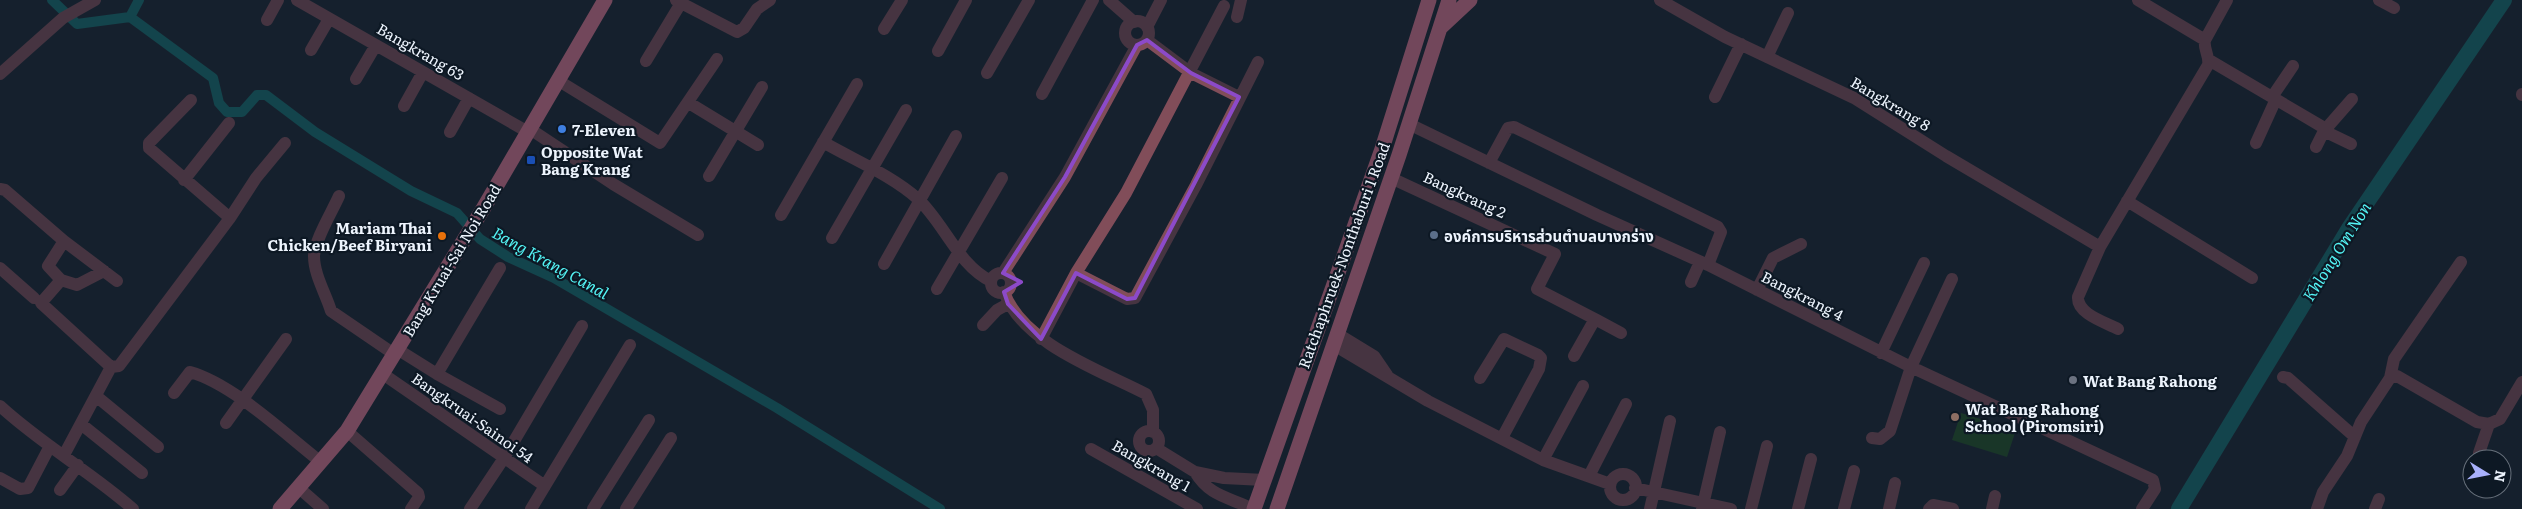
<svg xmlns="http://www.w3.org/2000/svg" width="2522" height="509" viewBox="0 0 2522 509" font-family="Literata,'Noto Sans Thai',serif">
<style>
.green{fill:#1d5023}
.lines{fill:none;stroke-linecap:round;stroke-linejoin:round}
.canal{stroke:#117071;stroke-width:10}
.river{stroke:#117071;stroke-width:16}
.minor{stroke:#814d59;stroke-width:12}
.major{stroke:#e27692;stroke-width:15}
.marked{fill:none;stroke:#8c4ac8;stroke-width:4;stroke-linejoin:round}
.shop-dot{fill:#3f7fe0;stroke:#0d1824;stroke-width:2}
.transit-dot{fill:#1a4fb4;stroke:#0d1824;stroke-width:2}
.service-dot{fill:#5c6f8a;stroke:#0d1824;stroke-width:2}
.food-dot{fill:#e8710a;stroke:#0d1824;stroke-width:2}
.worship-dot{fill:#6b7280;stroke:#0d1824;stroke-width:2}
.education-dot{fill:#8d6e63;stroke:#0d1824;stroke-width:2}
.labels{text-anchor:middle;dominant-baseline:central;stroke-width:4.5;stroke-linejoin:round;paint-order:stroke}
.street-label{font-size:15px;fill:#edf4fd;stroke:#0d1824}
.poi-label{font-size:15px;font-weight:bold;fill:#edf4fd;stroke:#0d1824;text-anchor:start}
.water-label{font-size:16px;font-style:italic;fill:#54f4f5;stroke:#0d1824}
</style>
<rect width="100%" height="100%" fill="#16212e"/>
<path class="green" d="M1961,413L2016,430L2007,457L1952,440Z"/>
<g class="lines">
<path class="canal" d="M52,0L77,24L130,17L213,78L219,103L227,112H242L257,95H266L315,132L411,191L457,213L480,239L508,257L554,278L777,408L940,509
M130,17L139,0"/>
<path class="river" d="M2179,509L2350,227L2504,0"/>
<path class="minor" d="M297,0L528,132
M1109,0L1134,22
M1660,0L1725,37L1854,98L1946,156L2100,247
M2138,0L2205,40
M2379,0L2394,8
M681,3L737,32L744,28L757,9L770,0
M1237,17L1241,0
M267,20L278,0
M1125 33a12 12 0 1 1 24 0a12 12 0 1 1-24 0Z
M1147,27L1161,0
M884,29L902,0
M1147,40L1191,73L1239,97
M311,50L329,19
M938,51L966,0
M1767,57L1788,13
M2209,60L2321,126L2324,131L2316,147
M646,61L681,3L676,0
M987,73L1029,0
M0,74L63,18L95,0
M356,79L376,45
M559,81L660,143L717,59
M1042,94L1093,0
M2522,94V95
M1715,97L1741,44
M2272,97L2293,66
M191,100L149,143V148L230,218
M689,103L758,145
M404,106L423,72
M1409,124L1597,215L1708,265L1911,367L2153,480L2155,489L2142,509
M530,129L613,184L698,235
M450,132L469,98
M823,142C854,160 891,175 918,199C944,223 958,265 991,281
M2256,143L2276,99
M2351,144L2324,131L2352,99
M1489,163L1508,128L1514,127L1718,227L1721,232L1708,265
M709,176L762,87
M1391,178L1555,254L1537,289L1595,319L1574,356
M184,180L229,123
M0,189L5,190L64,241L117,281
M339,196C332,212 315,239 314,256C314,275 326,294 331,311L394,354
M2127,201L2252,278
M781,215L857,84
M832,238L906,110
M64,241L48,266L61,280L41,303L111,367L119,366L230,218L256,178L285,143
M884,264L956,136
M0,268L34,298
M1003,273L1065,177L1137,45
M1076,273L1127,299L1135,298L1196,185L1258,62
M991 283a10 10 0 1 1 20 0a10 10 0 1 1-20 0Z
M61,280L77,285L104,271
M1691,282L1700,262
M937,289L1002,178
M1757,290L1773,258L1801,244
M1004,292C1023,344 1100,370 1146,394L1153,410V432
M1595,319L1621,333
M983,325L997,310L1008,304
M2118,329C2105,322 2077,314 2078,297L2100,247L2208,65C2210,56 2203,49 2205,40L2227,0
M1338,334L1374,356L1387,375
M1041,339L1076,273L1126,193L1224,6
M1334,345L1428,401L1543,460L1610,484
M397,349L437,374L500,409
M1881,353L1924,263
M383,374L545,486
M437,374L500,268
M2283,377L2288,378L2355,437
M1480,378L1504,339L1538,355L1541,358L1539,369L1502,438
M2390,378L2397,376L2477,422L2489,424L2500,419L2522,382
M174,393L190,372C233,384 285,434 321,462
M96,396L158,447
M0,406C41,444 91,472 133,509
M226,423L286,339
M81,424L142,473
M1139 441a10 10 0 1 1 20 0a10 10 0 1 1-20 0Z
M347,431L418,493L419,497L411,509
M1872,438L1880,439L1890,431L1911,367L1952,279
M1156,448L1195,472L1224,478L1264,480
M1091,449L1197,509
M64,455L111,367
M2487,459L2479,453L2489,424
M1543,460L1583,386
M1195,472C1210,497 1229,497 1253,509
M1610 487a13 13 0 1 1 26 0a13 13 0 1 1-26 0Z
M1589,476L1626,404
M0,478L20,489L28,488L50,446
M299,488L323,509
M1635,488L1731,509
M60,490L78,465
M470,509L504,458L582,326
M531,509L630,345
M593,509L649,420
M626,509L671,438
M1650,509L1670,421
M1702,509L1720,432
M1751,509L1767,446
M1798,509L1811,459
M1844,509L1854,471
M1889,509L1895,483
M1929,509L1933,505L1953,509
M1992,509L1995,496
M2317,509L2323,492L2347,456L2361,422L2390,378L2394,359L2461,262
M2375,509L2379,499"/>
<path class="major" d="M1440,28L1470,0
M280,509L347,431L483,209L605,0
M1254,509L1382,149L1429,0
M1277,509L1399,155L1449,0"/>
</g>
<path d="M0 0H2522V509H0ZM1147,40L1191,73L1239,97L1135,298L1127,299L1076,273L1041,339L1008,304L1004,292L1021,282L1003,273L1065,177L1137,45Z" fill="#16212e" fill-opacity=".55" fill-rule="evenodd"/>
<path class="marked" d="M1147,40L1191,73L1239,97L1135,298L1127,299L1076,273L1041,339L1008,304L1004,292L1021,282L1003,273L1065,177L1137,45Z"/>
<circle class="shop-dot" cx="562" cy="129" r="5"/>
<rect class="transit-dot" x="526" y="155" width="10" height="10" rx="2.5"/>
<circle class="service-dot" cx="1434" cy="235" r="5"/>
<circle class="food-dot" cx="442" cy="236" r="5"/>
<circle class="worship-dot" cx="2073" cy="380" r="5"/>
<circle class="education-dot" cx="1955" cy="417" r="5"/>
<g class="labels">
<g class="street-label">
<text transform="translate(421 51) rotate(30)">Bangkrang 63</text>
<text transform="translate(1891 103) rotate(31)">Bangkrang 8</text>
<text transform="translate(1465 194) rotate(25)">Bangkrang 2</text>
<text transform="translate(1343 255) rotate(-70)">Ratchaphruek-Nonthaburi 1 Road</text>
<text transform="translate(451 260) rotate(-59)">Bang Kruai-Sai Noi Road</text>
<text transform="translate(1803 295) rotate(27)">Bangkrang 4</text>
<text transform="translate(473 417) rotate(35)">Bangkruai-Sainoi 54</text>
<text transform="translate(1152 465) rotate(30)">Bangkrang 1</text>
</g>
<g class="poi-label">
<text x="572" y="129">7-Eleven</text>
<text x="541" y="151">Opposite Wat<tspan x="541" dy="17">Bang Krang</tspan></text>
<text x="432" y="227" text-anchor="end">Mariam Thai<tspan x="432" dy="17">Chicken/Beef Biryani</tspan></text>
<text x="1444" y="235">องค์การบริหารส่วนตำบลบางกร่าง</text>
<text x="2083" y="380">Wat Bang Rahong</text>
<text x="1965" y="408">Wat Bang Rahong<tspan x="1965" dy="17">School (Piromsiri)</tspan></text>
</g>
<g class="water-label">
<text transform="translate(2336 251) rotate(-58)">Khlong Om Non</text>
<text transform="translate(551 262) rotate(29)">Bang Krang Canal</text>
</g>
</g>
<g transform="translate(2487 474) rotate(100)"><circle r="24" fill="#0d1824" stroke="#67707b"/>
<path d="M0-4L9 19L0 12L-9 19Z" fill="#a8b0fc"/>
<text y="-8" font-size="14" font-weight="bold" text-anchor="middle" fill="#edf4fd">N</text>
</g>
</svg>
